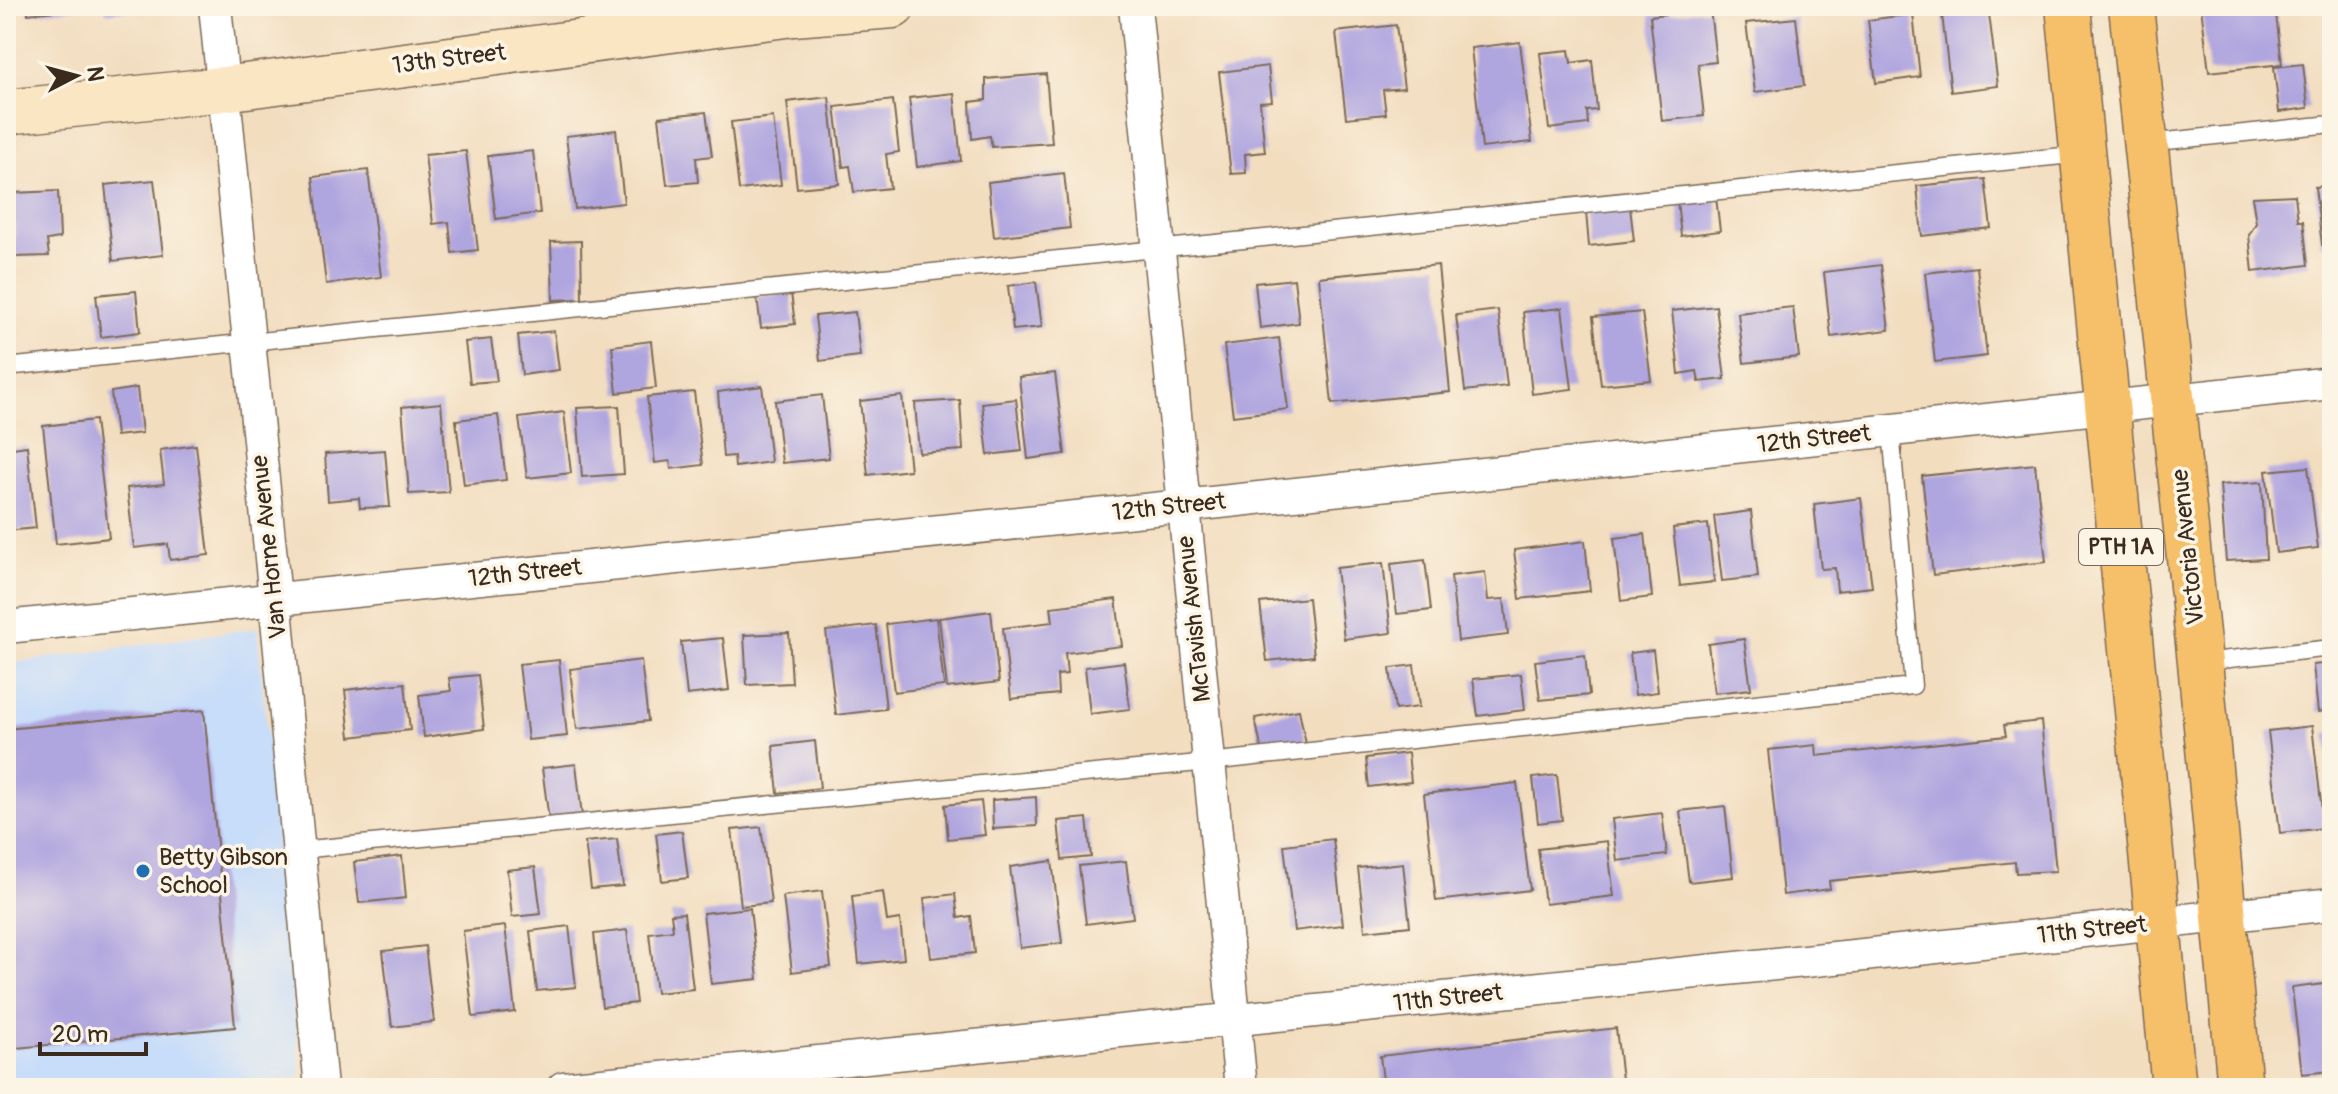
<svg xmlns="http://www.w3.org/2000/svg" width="2338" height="1094" viewBox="0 0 2338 1094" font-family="Pangolin,sans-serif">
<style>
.built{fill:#c8ddf9}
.building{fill:#b0a6df}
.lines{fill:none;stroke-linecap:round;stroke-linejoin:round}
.lane-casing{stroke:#7b6956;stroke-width:19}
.street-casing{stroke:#7b6956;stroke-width:35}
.secondary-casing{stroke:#7b6956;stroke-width:47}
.primary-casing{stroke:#7b6956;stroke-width:47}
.lane{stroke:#fff;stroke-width:16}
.street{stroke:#fff;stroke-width:32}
.secondary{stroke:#fbe6c4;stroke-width:44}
.primary{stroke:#f6c06b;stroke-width:44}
.poi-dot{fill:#1f6fb2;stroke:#fcf5e5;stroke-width:3}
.labels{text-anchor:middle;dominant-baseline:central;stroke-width:7;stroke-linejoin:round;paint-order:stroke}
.shield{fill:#fcf5e5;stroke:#75675a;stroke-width:2}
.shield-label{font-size:22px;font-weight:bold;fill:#3b2a1e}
.street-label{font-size:24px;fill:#3b2a1e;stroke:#fcf5e5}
.poi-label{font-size:24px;fill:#3b2a1e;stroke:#fcf5e5;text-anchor:start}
</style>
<rect width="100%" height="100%" fill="#fcf5e5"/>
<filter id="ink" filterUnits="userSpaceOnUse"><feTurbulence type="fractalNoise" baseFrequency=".0125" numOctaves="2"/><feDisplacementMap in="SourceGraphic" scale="16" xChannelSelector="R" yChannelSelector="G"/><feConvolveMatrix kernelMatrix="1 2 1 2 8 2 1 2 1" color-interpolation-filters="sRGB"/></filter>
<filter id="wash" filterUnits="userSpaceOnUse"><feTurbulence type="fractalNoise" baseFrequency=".006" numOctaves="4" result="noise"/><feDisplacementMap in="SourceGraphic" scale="32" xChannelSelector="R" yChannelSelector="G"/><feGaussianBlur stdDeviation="1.8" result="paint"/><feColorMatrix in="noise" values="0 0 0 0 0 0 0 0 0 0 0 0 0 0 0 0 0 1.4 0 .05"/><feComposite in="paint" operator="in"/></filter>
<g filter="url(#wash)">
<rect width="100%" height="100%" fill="#f2ddbf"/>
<path class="built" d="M257,628L301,1077L201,1088H6V664Z"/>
<g id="blocks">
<path class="building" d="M28,6H73V9L28,14Z
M105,6H139V9L106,13Z
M1941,6H1988L1998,86L1951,92Z
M2201,6H2275L2282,64L2209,72Z
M1710,9L1716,62L1698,64L1704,116L1662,121L1650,16Z
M1913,14L1920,77L1876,83L1868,20Z
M1796,18L1804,86L1755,92L1746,23Z
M1396,25L1404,88L1383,90L1386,114L1346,118L1336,32Z
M1520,42L1532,142L1482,148L1471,48Z
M1569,50L1571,63L1592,60L1597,110L1587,111L1588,124L1549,129L1540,53Z
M2303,64L2308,108L2279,112L2274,67Z
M1268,66L1272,101L1260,102L1265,152L1245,154L1246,173L1231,174L1219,72Z
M1046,74L1052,143L992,147L990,136L972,139L970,102L986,100V79Z
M954,93L961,161L917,167L909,98Z
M829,97L839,184L797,188L787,102Z
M893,100L899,152L886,154L890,188L854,192L850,166L843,167L835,107Z
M706,112L712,156L696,158L698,182L667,185L659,117Z
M773,117L781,185L739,190L731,122Z
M616,130L624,203L575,209L566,136Z
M466,151L478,250L452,253L449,222L433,224L425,155Z
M533,151L540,213L496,219L488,156Z
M368,170L381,277L326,284L313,177Z
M1064,173L1070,228L994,237L988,182Z
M1985,179L1991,228L1922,236L1917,186Z
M154,180L163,255L113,261L105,185Z
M2332,185V244L2322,245L2315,187Z
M58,191L60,238L47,240L49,256L15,257L13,193Z
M2295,195L2298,221H2303L2308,265L2253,272L2249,235L2256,223L2252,197Z
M1716,197L1720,231L1681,236L1677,201Z
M1630,207L1634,241L1589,246L1586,212Z
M581,241L582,299L553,300L551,242Z
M1438,265L1450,392L1332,404L1319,277Z
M1881,265L1889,330L1831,337L1824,272Z
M1977,267L1987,356L1935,362L1925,273Z
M1294,279L1299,323L1260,328L1255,283Z
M1036,282L1042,327L1013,330L1008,286Z
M136,291L140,332L101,337L96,295Z
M791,293L795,324L761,328L757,297Z
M1716,306L1725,379L1699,382L1697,371L1679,374L1672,311Z
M1793,307L1799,357L1744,363L1738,313Z
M1562,308L1572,389L1532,394L1523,312Z
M1498,310L1507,386L1465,391L1456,315Z
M855,312L860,356L820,361L815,316Z
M1642,312L1651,380L1601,385L1593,317Z
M554,331L559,370L522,375L518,335Z
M1279,338L1288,409L1233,416L1224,345Z
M491,339L497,381L470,383L465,342Z
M651,341L656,388L617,393L612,346Z
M1055,373L1065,454L1028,459L1019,377Z
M762,386L771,462L735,467L734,456L723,457L718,392Z
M137,388L142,433L116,436L111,392Z
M694,392L703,465L671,469L670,461L655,463L647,397Z
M822,395L829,458L782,463L775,401Z
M902,396L910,470L868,475L860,401Z
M1016,399L1022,451L988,455L982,403Z
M960,400L963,450L919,453L915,403Z
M441,403L449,492L409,494L402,407Z
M619,406L624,474L582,477L577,408Z
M564,412L571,473L527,478L519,418Z
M498,415L506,480L464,485L456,420Z
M95,420L109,538L56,544L43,426Z
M196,445L209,555L170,560L168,544L134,548L127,488L164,484L160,450Z
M27,446L36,528L6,531V449Z
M385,450L390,507L360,508L359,498L328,501L325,454Z
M2332,461V495H2330L2326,462Z
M2035,464L2046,562L1933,575L1922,476Z
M2308,467L2318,548L2276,553L2266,471Z
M2262,482L2266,559L2226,561L2220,485Z
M1861,498L1872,587L1837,591L1835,568L1821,569L1814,504Z
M1751,511L1758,577L1722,581L1714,516Z
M1708,524L1714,582L1680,586L1673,528Z
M1645,534L1652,597L1621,601L1614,538Z
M1585,541L1590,591L1520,599L1514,550Z
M1425,560L1431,610L1397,614L1391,564Z
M1383,563L1391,633L1344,639L1336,568Z
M1485,572L1488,600L1504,599L1508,635L1458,641L1451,576Z
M1308,598L1314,656L1267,661L1260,603Z
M1116,599L1122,646L1065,653L1067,674L1057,675L1058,694L1011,699L1003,628L1053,622L1051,607Z
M991,611L999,682L947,688L939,618Z
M936,618L944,686L894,692L886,624Z
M876,625L886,709L836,715L826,631Z
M789,633L792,683L747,685L744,635Z
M723,638L729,690L687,695L681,642Z
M1744,639L1751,689L1714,693L1708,644Z
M1653,650L1658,692L1635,695L1630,653Z
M1585,655L1589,695L1540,700L1535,661Z
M559,660L567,736L528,740L519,664Z
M641,660L648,721L577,729L570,669Z
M1124,662L1130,709L1090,714L1085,667Z
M2332,663V710L2318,712L2313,665Z
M1414,665L1419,707L1395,710L1390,668Z
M1521,674L1525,710L1478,716L1473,679Z
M478,675L484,729L424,737L419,695L451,691L449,678Z
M405,683L410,730L350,737L345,690Z
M204,710L235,1027L6,1049V729Z
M1299,710L1306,744L1262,752L1255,718Z
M2041,721L2056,871L2016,873L2015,862L1829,881L1830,889L1783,895L1768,750L1816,745L1817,756L2006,736L2004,725Z
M2312,726L2324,828L2280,833L2268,731Z
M2332,732V764H2330L2326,733Z
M815,741L820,788L778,793L773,746Z
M1408,753L1411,782L1369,787L1366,758Z
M576,764L582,816L549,820L542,768Z
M1557,775L1562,820L1538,823L1533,778Z
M1517,783L1530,890L1436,901L1424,794Z
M1036,797L1037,826L993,829L992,800Z
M981,801L985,835L948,839L945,805Z
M1725,806L1733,877L1689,882L1680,811Z
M1662,813L1667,855L1617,861L1612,819Z
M1087,818L1091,857L1062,860L1058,821Z
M761,827L771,903L741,906L732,830Z
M682,831L688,878L662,881L656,834Z
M617,839L623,886L591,889L585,842Z
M1333,839L1343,925L1294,931L1284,845Z
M1607,841L1614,896L1545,904L1538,849Z
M402,856L406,898L359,903L354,862Z
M1052,861L1062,943L1020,948L1010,867Z
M1126,861L1133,918L1086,924L1079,866Z
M1403,863L1410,926L1365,931L1358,868Z
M535,867L541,914L512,917L507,870Z
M822,891L831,967L792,972L783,896Z
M883,892L887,921L900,919L904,959L859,964L852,896Z
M955,894L958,918L971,916L975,953L931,958L924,898Z
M750,908L758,979L711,984L703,913Z
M684,913L693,989L656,993L649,933L673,930L671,914Z
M505,926L515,1012L473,1017L463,931Z
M569,926L576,987L537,991L530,931Z
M627,930L636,1003L602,1007L594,934Z
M425,946L434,1022L392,1027L383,951Z
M2332,983V1071L2302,1074L2292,988Z
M1616,1028L1623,1088H1384L1380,1056Z"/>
</g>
</g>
<g filter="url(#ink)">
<use href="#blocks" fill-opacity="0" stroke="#7b6956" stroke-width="2"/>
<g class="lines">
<g class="lane-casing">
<path id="lane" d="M2147,143L2332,124
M6,367L2082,154
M2202,662L2332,648
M299,850L1209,762L1913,686L1891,430"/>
</g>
<g class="street-casing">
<path id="street" d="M215,6L275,598L321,1088
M1135,6L1241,1088
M6,627L1183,506L2332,383
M563,1088L1854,956L2332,904"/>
</g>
<g class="secondary-casing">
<path id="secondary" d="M6,112L223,89L793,14L893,6"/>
</g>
<g class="primary-casing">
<path id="primary" d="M2068,6L2174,1088
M2131,6L2200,662L2240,1088"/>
</g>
<use href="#lane" class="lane"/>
<use href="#street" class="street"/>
<use href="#secondary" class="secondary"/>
<use href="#primary" class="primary"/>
</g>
</g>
<circle class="poi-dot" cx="143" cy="871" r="8"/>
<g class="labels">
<rect class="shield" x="2079" y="529" width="84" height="36" rx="6"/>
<g class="shield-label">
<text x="2121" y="547">PTH 1A</text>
</g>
<g class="street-label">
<text transform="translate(449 59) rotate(-7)">13th Street</text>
<text transform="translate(1814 439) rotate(-6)">12th Street</text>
<text transform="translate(1169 507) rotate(-6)">12th Street</text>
<text transform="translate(269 547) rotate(-96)">Van Horne Avenue</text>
<text transform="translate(2188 547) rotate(-96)">Victoria Avenue</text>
<text transform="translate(525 573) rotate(-6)">12th Street</text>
<text transform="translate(1194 619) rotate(-96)">McTavish Avenue</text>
<text transform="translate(2092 930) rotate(-6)">11th Street</text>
<text transform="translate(1448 998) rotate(-6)">11th Street</text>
</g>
<g class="poi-label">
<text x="159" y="857">Betty Gibson<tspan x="159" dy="28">School</tspan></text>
</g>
</g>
<rect width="2338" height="1094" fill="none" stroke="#fcf5e5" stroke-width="32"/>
<g transform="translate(76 76) rotate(84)" stroke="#fcf5e5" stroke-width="6" paint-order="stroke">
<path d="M0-6L14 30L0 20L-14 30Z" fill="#3b2a1e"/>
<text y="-12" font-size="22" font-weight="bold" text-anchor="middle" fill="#3b2a1e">N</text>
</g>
<path d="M40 1042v12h106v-12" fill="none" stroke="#3b2a1e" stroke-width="4"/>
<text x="52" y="1042" font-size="24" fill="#3b2a1e" stroke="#fcf5e5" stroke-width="6" paint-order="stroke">20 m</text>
</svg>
